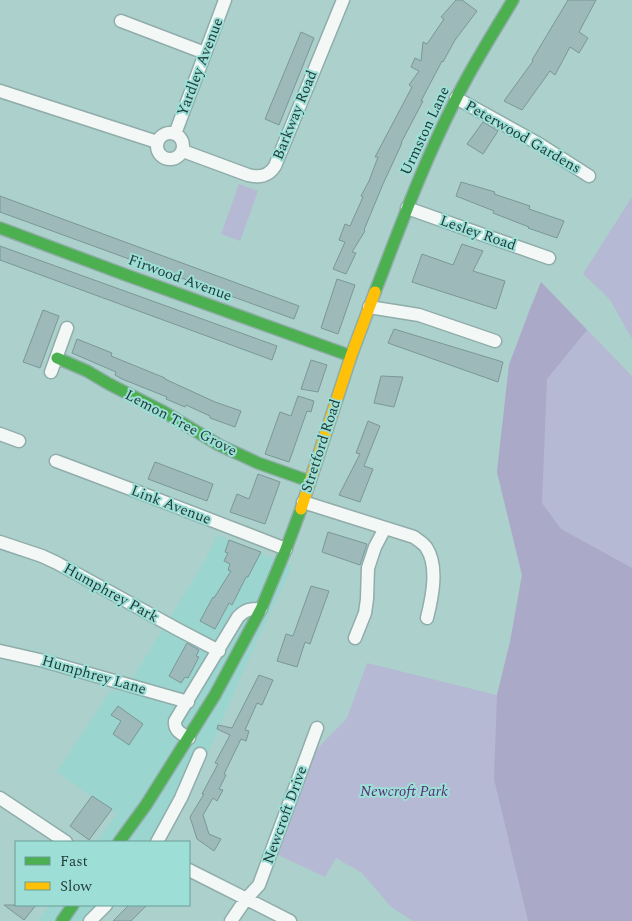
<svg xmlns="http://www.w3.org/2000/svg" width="632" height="921" viewBox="0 0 632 921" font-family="Spectral,serif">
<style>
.built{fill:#9ad5cf}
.green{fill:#b6b9d3}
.forest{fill:#aaaac8}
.building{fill:#9db9b9;stroke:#7b9797}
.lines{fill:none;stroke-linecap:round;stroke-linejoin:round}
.street-casing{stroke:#90adaa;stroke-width:15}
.fast-casing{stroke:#90adaa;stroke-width:14}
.slow-casing{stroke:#90adaa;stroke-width:14}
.street{stroke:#f3f8f7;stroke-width:12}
.fast{stroke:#4caf50;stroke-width:11}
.slow{stroke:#ffc107;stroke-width:11}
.labels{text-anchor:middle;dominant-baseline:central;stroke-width:4;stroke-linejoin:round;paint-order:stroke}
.street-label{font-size:15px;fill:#1f3a37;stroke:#9ddfd7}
.park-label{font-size:15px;font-style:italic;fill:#562f76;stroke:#9ddfd7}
</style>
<rect width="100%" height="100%" fill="#acd0cc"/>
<path class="built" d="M217,535L292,566L239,680L217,733L184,805L161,842H96L117,814L57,772L111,690L124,692L206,559Z
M50,905H114L99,921H38Z"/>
<path class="green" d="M239,184L258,191L240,241L221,234Z
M632,197V339L610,300L597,287L583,274Z
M541,282L632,376V921H413L391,907L362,873L336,858L325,877L278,855L317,749L347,718L367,663L497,695L510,642L522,575L497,472L509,365L530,309Z"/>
<path class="forest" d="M541,282L587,330L547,379L542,503L561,529L632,568V921H528L494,779L497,695L510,642L522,575L497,472L509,365L530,309Z"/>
<path class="building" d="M456,0H462L477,11L455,40L443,62L442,61L421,101H423L401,143H402L383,184L364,230L365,231L352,252L356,253L346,274L333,269L345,242L339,240L345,224L350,226L363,197L361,196L369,181L378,157H375L412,87L409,85L419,71L411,67L415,58L421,61L423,42L427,44L444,19L441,17Z
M568,0H596L579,32L588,38L579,53L570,47L555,75L550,71L522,110L504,101L533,61L532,60Z
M301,32L314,38L279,125L265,119Z
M483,122L498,131L483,154L467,144Z
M461,182L495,192L494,194L530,206L529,209L564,221L557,238L528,228L529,227L493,213L494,211L456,196Z
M0,196L299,306L294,319L0,212Z
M462,244L483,251L473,271L505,281L496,309L412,282L422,254L453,265Z
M0,246L277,346L272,360L0,260Z
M337,279L355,285L338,334L321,328Z
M43,310L59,316L40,368L23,362Z
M394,329L503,362L498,382L388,343Z
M77,339L112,353L111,356L165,378V379L215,402L241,411L235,427L210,418V416L186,405L185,407L166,399L167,397L122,379L115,375L116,372L72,353Z
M311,360L327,365L318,392L301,389Z
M381,376L403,377L394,407L374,403Z
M298,396L314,401L311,412L307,411L289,462L265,454L280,412L291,416Z
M368,421L380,426L364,466L373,469L360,502L339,495L360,454L356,453Z
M155,462L213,484L207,501L148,479Z
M258,474L280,482L265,524L230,512L237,494L249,499Z
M328,532L367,544L360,565L322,552Z
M229,540L261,552L248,577H246L232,605L229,603L215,629L200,621L213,597L214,598L231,571L228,570L230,564L224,561L228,553L225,552Z
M311,586L329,591L310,644L305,642L297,667L277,661L286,634L293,636Z
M187,643L199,650L196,656L199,657L188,678L185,677L181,683L169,676Z
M259,675L273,680L262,705L257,703L245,730L249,731L246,741L241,739L224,774L226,775L219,789L223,790L217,801L213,798L203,815L209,834L221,839L214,851L197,839L190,817L204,794H202L218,764L215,763L230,735L217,729L218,725L232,728Z
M118,706L143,724L129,745L113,734L121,721L111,715Z
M92,796L112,809L89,840L70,826Z
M4,905H36L24,920Z
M129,905H147L131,921H113Z"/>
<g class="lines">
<g class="street-casing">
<path id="street" d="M121,21L205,53
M0,91L157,142
M456,98L539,144L589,176
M157 146a13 13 0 1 1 26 0a13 13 0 1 1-26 0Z
M175,134L225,0
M183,151L248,175C259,178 269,176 275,166L343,0
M407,208L549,258
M369,307L419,315L495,341
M51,372L67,328
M0,434L19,441
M56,461L141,493L286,549
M303,502L414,537C418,540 423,543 426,547C439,566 432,598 427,618
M0,542L42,556L57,563L177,629L219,651
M355,638L365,613L367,599L368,568L375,547L385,528
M0,651L44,661L188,702
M189,738C182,734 174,731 175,721L238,617C246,609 250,609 261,609
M0,798L66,842
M157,842L181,798L200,754
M189,870L290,921
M90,921L106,905
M231,921L246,899L259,885L317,728"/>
</g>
<g class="fast-casing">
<path id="fast" d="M0,228L126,275L351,356
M375,292C400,227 424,161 456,99C472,66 494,32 513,0
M57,358L87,371L109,384L164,412L219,445L258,463L309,481
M119,842L146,805L215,695L261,609L286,549L301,509
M62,921L73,905"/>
</g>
<g class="slow-casing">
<path id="slow" d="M301,509L351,356L375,292"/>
</g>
<use href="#street" class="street"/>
<use href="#fast" class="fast"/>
<use href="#slow" class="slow"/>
</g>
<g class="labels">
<g class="street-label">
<text transform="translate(200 67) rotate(-69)">Yardley Avenue</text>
<text transform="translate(295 115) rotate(-68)">Barkway Road</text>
<text transform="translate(425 131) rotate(-65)">Urmston Lane</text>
<text transform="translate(523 137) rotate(30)">Peterwood Gardens</text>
<text transform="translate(478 233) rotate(19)">Lesley Road</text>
<text transform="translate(180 278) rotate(20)">Firwood Avenue</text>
<text transform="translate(181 423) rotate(28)">Lemon Tree Grove</text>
<text transform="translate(321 446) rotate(-72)">Stretford Road</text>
<text transform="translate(171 505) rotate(21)">Link Avenue</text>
<text transform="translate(111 593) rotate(29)">Humphrey Park</text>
<text transform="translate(94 675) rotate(16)">Humphrey Lane</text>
<text transform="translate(285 815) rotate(-70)">Newcroft Drive</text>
</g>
<g class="park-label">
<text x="404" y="791">Newcroft Park</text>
</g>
</g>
<rect x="15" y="841" width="175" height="65" fill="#9ddfd7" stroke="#6b9d97"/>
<rect x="25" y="857" width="25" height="8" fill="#4caf50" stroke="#6b9d97"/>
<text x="60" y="866" font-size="15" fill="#1f3a37">Fast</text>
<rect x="25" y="882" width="25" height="8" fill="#ffc107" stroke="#6b9d97"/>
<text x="60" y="891" font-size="15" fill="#1f3a37">Slow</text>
</svg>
